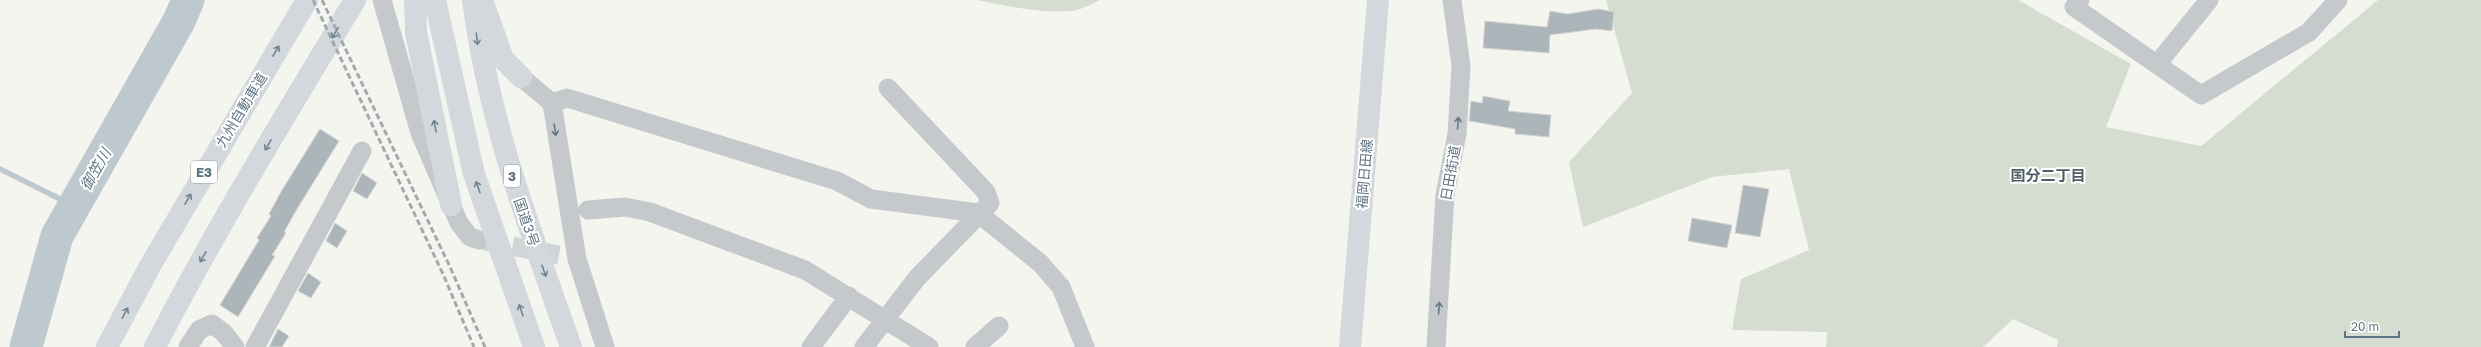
<svg xmlns="http://www.w3.org/2000/svg" width="2481" height="347" viewBox="0 0 2481 347" font-family="'Golos Text','Noto Sans JP',sans-serif">
<style>
.green{fill:#d5ddd1}
.lines{fill:none;stroke-linecap:round;stroke-linejoin:round}
.stream{stroke:#bdc9ce;stroke-width:5.5}
.river{stroke:#bdc9ce;stroke-width:33}
.building{fill:#acb5b9;stroke:#d6d6d3}
.minor-tunnel{stroke:#d0d5d5;stroke-width:19;stroke-dasharray:19 10;stroke-linecap:butt}
.minor{stroke:#c6c9cc;stroke-width:19}
.major{stroke:#d2d8dc;stroke-width:22}
.highway{stroke:#d2d8dc;stroke-width:22}
.rail{stroke:#a3aaaf;stroke-width:3;stroke-dasharray:6 3;stroke-linecap:butt}
.oneway{stroke:#718491}
.oneway2{stroke:#657988}
.labels{text-anchor:middle;dominant-baseline:central;stroke-width:4;stroke-linejoin:round;paint-order:stroke}
.shield{fill:#fff;stroke:#909ea9;stroke-width:1}
.shield-label{font-size:13px;font-weight:bold;fill:#607584}
.street-label{font-size:14px;fill:#607584;stroke:#fff}
.water-label{font-size:15px;font-style:italic;fill:#5b7882;stroke:#fff}
.neighbourhood-label{font-size:15px;font-weight:bold;fill:#4f5e69;stroke:#fff}
</style>
<rect width="100%" height="100%" fill="#f5f5f0"/>
<path class="green" d="M977,0H1100C1093,3 1085,8 1077,10C1045,15 1008,6 977,0Z
M1606,0H2018L2131,64L2106,127L2201,146L2378,0H2481V347H2057L2058,340L2013,319L1983,347H1826L1827,332L1732,330L1741,279L1809,250L1789,169L1712,177L1583,227L1569,162L1632,93Z"/>
<g class="lines">
<path class="stream" d="M0,169L74,206"/>
<path class="river" d="M26,347L57,236L179,21L188,0"/>
</g>
<path class="building" d="M1598,9L1614,12L1612,31L1596,29L1550,35L1549,53L1483,48L1485,21L1547,27L1550,11L1567,14Z
M1483,96L1510,101L1508,111L1551,115L1549,137L1515,134V129L1469,121L1471,101L1482,103Z
M320,129L339,141L297,209L284,232L286,233L272,255L275,256L238,317L220,305L259,240L257,238L271,216L269,214L282,190Z
M362,173L377,183L367,199L353,191Z
M1743,185L1769,189L1760,237L1735,233Z
M1692,218L1732,225L1727,248L1688,241Z
M335,223L347,231L337,248L326,241Z
M308,273L321,282L311,298L298,291Z
M278,329L289,336L282,347H269Z"/>
<g class="lines">
<path class="minor-tunnel" d="M484,241L559,255"/>
<path class="minor" d="M382,0L420,133L459,223L470,237L479,240
M2080,0L2074,7L2201,95L2309,32L2338,0
M2158,63L2209,0
M521,77L552,103L577,259L605,347
M552,103L567,98L837,181L871,199L978,213L1040,263L1061,287L1085,347
M588,210L625,207L650,212L805,270L929,347
M188,347L199,330L212,324L224,333L235,347
M255,347L362,151
M811,347L849,296
M864,347L917,278L990,203L986,192L888,88
M975,347L999,326
M1436,347L1445,195L1457,134L1461,66L1452,0"/>
<path class="major" d="M1350,347L1378,0"/>
<path class="highway" d="M415,0L416,32L451,205
M435,0L474,174L534,347
M473,0C488,120 531,233 571,347
M482,0L503,59L521,77
M107,347L150,266L307,0
M155,347C216,228 286,114 355,0"/>
<path class="rail" d="M313,0L443,274L474,347
M322,0L451,269L485,347"/>
</g>
<defs><path id="oneway-shaft" d="M-6 0H5M1.5-3L5.5 0L1.5 3" fill="none" stroke-width="1.6" stroke-linecap="round" stroke-linejoin="round"/></defs>
<g class="oneway">
<use href="#oneway-shaft" transform="translate(335 33) rotate(121)"/>
<use href="#oneway-shaft" transform="translate(477 39) rotate(83)"/>
<use href="#oneway-shaft" transform="translate(276 51) rotate(-59)"/>
<use href="#oneway-shaft" transform="translate(435 126) rotate(-101)"/>
<use href="#oneway-shaft" transform="translate(268 145) rotate(120)"/>
<use href="#oneway-shaft" transform="translate(478 187) rotate(-109)"/>
<use href="#oneway-shaft" transform="translate(188 199) rotate(-60)"/>
<use href="#oneway-shaft" transform="translate(203 257) rotate(120)"/>
<use href="#oneway-shaft" transform="translate(544 271) rotate(71)"/>
<use href="#oneway-shaft" transform="translate(521 310) rotate(-109)"/>
<use href="#oneway-shaft" transform="translate(125 313) rotate(-62)"/>
</g>
<g class="oneway2">
<use href="#oneway-shaft" transform="translate(1458 123) rotate(-86)"/>
<use href="#oneway-shaft" transform="translate(555 130) rotate(82)"/>
<use href="#oneway-shaft" transform="translate(1439 308) rotate(-87)"/>
</g>
<g class="labels">
<g class="shield">
<rect x="191" y="161" width="26" height="22" rx="3"/>
<rect x="504" y="165" width="16" height="22" rx="3"/>
</g>
<g class="shield-label">
<text x="204" y="172">E3</text>
<text x="512" y="176">3</text>
</g>
<g class="street-label">
<text transform="translate(241 110) rotate(-59)">九州自動車道</text>
<text transform="translate(1450 173) rotate(-80)">日田街道</text>
<text transform="translate(1364 174) rotate(-85)">福岡日田線</text>
<text transform="translate(527 222) rotate(71)">国道3号</text>
</g>
<g class="water-label">
<text transform="translate(95 169) rotate(-60)">御笠川</text>
</g>
<g class="neighbourhood-label">
<text x="2048" y="175">国分二丁目</text>
</g>
</g>
<path d="M2345 331v6h54v-6" fill="none" stroke="#607584" stroke-width="2"/>
<text x="2351" y="331" font-size="12" fill="#607584" stroke="#ffffff" stroke-width="3" paint-order="stroke">20 m</text>
</svg>
